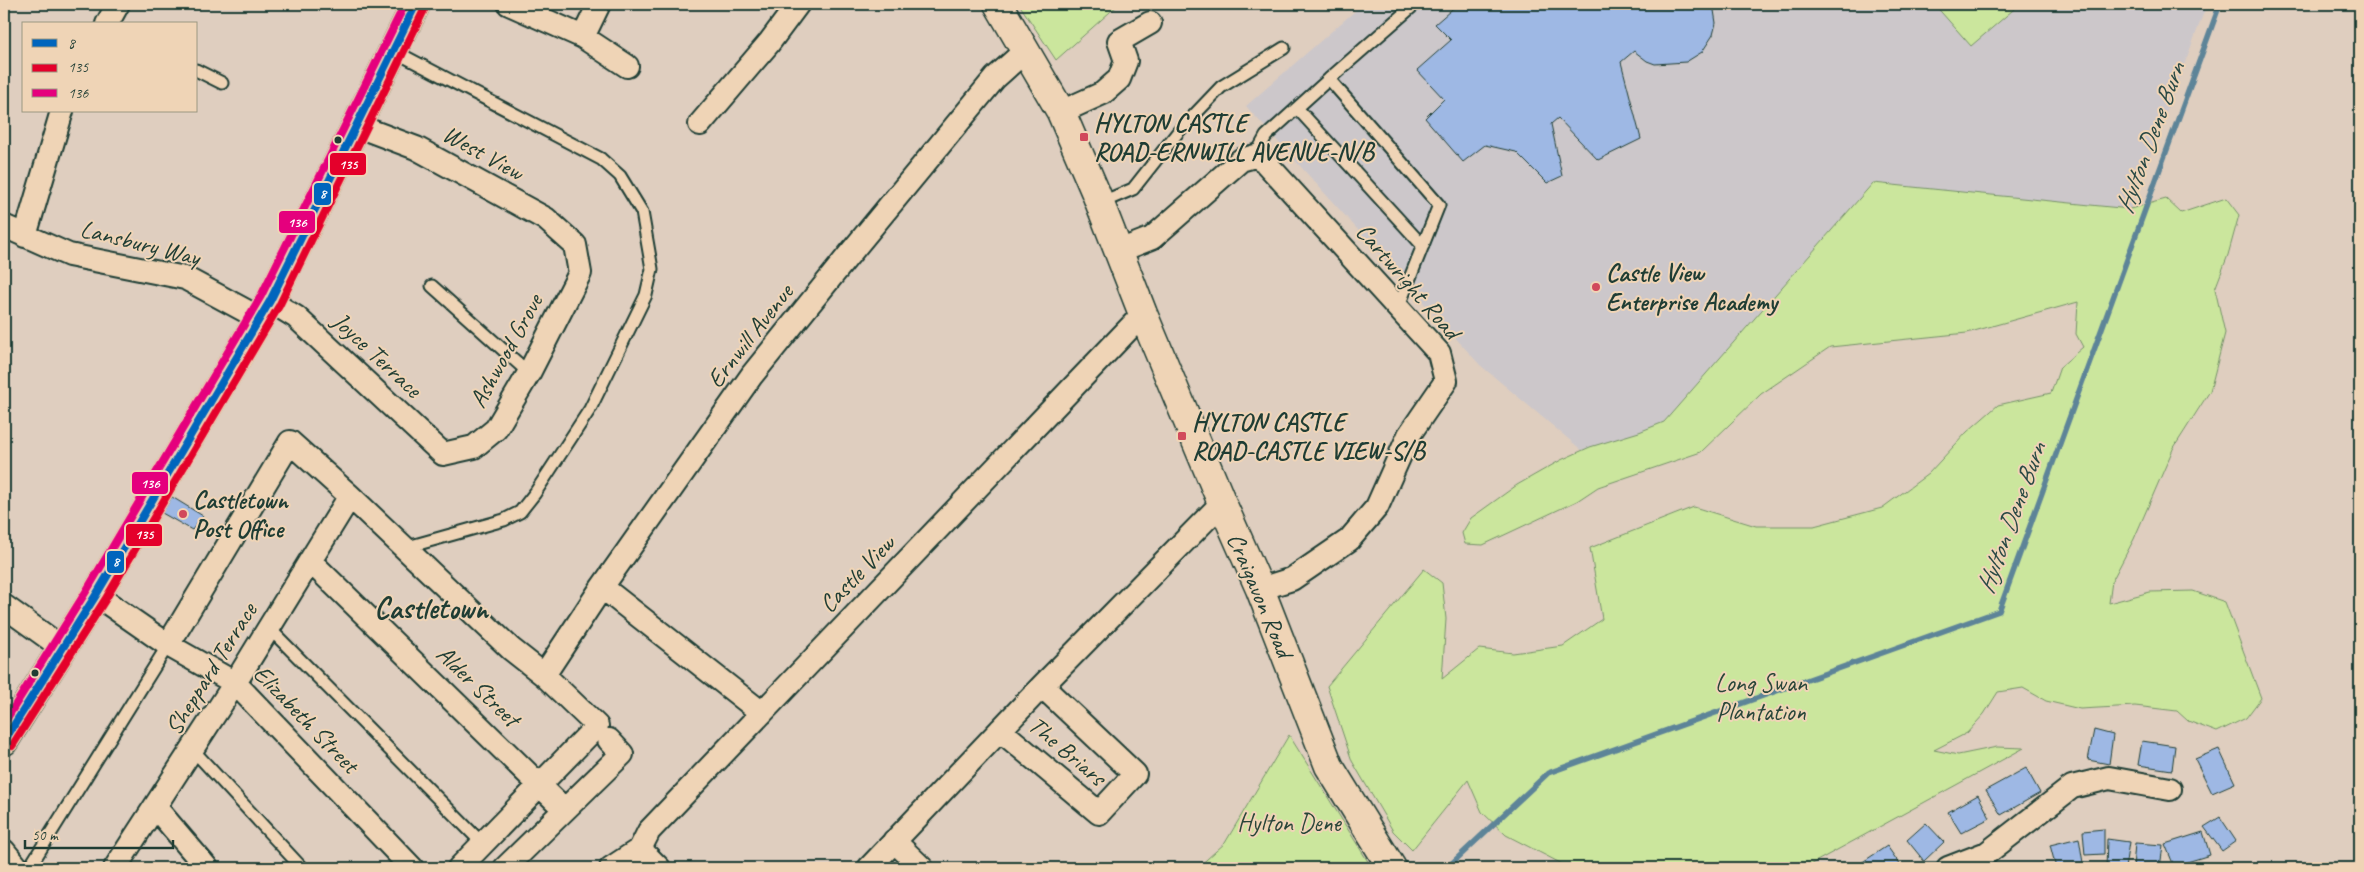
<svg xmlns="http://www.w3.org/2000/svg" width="2364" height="872" viewBox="0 0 2364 872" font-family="Caveat,sans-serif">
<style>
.built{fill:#ccc7ca}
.green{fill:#cbe69d;stroke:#759268}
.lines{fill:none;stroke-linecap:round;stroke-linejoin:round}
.stream{stroke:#5d8498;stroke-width:5.5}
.building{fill:#9eb8e4;stroke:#1f3d34}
.service-casing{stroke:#1f3d34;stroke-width:15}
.minor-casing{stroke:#1f3d34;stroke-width:26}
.tertiary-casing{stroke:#1f3d34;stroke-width:31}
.service{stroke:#efd4b6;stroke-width:11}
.minor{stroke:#efd4b6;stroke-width:22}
.tertiary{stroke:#efd4b6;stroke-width:28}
.bus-1-casing{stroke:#efd4b6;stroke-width:11}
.bus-2-casing{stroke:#efd4b6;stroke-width:11}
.bus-3-casing{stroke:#efd4b6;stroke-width:11}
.bus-1{stroke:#0065bd;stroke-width:8}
.bus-2{stroke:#e4002b;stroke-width:8}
.bus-3{stroke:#e5007d;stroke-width:8}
.poi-dot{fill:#d1495b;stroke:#efd4b6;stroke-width:2}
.bus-dot{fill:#1f3d34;stroke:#efd4b6;stroke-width:2}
.labels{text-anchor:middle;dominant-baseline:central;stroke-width:4;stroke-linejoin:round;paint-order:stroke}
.poi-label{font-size:25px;font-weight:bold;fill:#1f3d34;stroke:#efd4b6;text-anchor:start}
.street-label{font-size:25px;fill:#1f3d34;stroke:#efd4b6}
.park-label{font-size:25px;fill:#284539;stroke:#efd4b6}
.water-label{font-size:26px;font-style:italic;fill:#294945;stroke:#efd4b6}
.district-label{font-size:30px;font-weight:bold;fill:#1f3d34;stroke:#efd4b6}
.line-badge{stroke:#efd4b6;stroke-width:2}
.badge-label{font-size:14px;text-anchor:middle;font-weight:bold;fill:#fff}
</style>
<rect width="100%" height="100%" fill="#dfcebf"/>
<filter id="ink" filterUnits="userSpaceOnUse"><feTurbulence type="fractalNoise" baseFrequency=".02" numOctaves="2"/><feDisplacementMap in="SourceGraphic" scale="10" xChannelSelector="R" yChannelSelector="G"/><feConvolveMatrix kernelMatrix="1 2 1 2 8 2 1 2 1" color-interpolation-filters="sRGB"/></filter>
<g filter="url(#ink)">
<path class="built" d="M1363,4H2207L2130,209L1873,183L1615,478L1480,365L1246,106Z"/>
<path class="green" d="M1019,4H1119L1056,60Z
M1934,4H2020L1971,46Z
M1873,183L2130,209L2166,199L2181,213L2226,198L2239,215L2228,255L2215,289L2225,333L2210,391L2173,449L2134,539L2112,581L2109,603L2150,592L2193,591L2225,602L2261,698L2246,718L2217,732L2188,721L2177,711L2135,706L2080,709L2046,701L2023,688L1998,692L1984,714L1967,733L1934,750L1958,755L1997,747L2024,748L1804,868H1570L1506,835L1482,812L1468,780L1412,850L1393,831L1352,761L1327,686L1424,569L1442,583L1446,619L1442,679L1479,649L1513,653L1563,646L1602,619L1590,548L1694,507L1756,526H1814L1882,508L1928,474L1967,432L1998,405L2051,393L2060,367L2083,347L2076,334L2078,302L1967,333L1830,347L1761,394L1701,452L1598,487L1577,501L1483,545L1465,544L1462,533L1471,518L1517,485L1561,460L1590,447L1639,432L1664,422Z
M1289,735L1372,868H1197L1225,843Z"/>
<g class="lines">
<path class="stream" d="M1449,866L1548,773L1999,611L2220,4"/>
</g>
<path class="building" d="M1458,4H1713L1716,23L1713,35L1702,52L1686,62L1655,64L1647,61L1634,51L1621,62L1641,139L1598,160L1558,118L1551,124L1562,176L1547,183L1516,152L1485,145L1463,162L1425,118L1444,99L1417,70L1451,40L1435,24Z
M172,497L203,516L192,530L162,513Z
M2094,730L2113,735L2109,764L2088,760Z
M2142,741L2175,746L2172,770L2138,765Z
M2219,749L2235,783L2212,793L2195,759Z
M2026,768L2040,793L2001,815L1986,790Z
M1978,795L1990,818L1961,833L1948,812Z
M2220,817L2236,841L2222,851L2204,827Z
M1926,823L1944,842L1924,861L1907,840Z
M2104,829V854L2085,855L2083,831Z
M2203,832L2210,855L2174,866L2165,844Z
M2079,838L2083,863L2056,868L2050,845Z
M2107,839L2129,842L2125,868H2106Z
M2135,843L2163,845L2160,868H2133Z
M1887,846L1901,866L1898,868H1860L1858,865Z"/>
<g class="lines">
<g class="service-casing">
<path id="service" d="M392,50L601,159L620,176L642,212L652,269L646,295L590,409L535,493L520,512L504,520L404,548
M196,70L222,83
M1329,79L1415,4
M1297,108L1423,246
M1255,156L1266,136L1329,79L1439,205L1398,308
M1100,203L1133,189L1178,132L1221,87L1284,48
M432,286L529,373
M269,628L483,844
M193,750L302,868
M29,868L168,645"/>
</g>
<g class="minor-casing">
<path id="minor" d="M509,4L583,37L627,66
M107,24L118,4
M583,37L599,4
M1061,112L1103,93L1119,79L1126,61L1119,41L1150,23
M700,124L769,43L798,4
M4,226L69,255L185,278L259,318
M25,236L62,111
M1119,251L1152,238L1241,160L1255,156L1264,161L1439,353L1446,381L1409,435L1377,507L1349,540L1292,579L1260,589
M270,301L296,317L443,454L474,447L496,429L529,373L580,273L575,245L546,219L416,148L355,125
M310,561L564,809
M602,587L762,713
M96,595L168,645L235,683L412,868
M4,606L61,647
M168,645L290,442L350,496L511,649L544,675L597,726L459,868
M544,675L602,587L752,375L848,256L995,78L1025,51
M1000,730L1099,813L1135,774L1042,686
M156,808L207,868
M894,841L922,868
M640,849L659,868
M4,851L18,868
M115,868L235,683L350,496
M505,868L622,754L609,740
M611,868L640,849L649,831L1143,314
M869,868L1042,686L1222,503
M1948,868L1987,853L2072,787L2109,778L2170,789"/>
</g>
<g class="tertiary-casing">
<path id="tertiary" d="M998,4L1061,112L1095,191L1143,314L1222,503L1260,589L1329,766L1392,868
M4,741L96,595L270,301L416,4"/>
</g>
<use href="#service" class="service"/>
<use href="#minor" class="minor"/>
<use href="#tertiary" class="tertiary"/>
<g class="bus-1-casing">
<path id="bus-1" d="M4,741L96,595L270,301L416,4"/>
</g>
<g class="bus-2-casing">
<path id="bus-2" d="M12,746L105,600L279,306L425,8"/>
</g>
<g class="bus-3-casing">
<path id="bus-3" d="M4,723L87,590L261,296L405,4"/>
</g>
<use href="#bus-1" class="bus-1"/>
<use href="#bus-2" class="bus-2"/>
<use href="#bus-3" class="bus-3"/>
</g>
</g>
<g class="poi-dot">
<rect x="1079" y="132" width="10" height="10" rx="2.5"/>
<circle cx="1596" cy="287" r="5"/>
<rect x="1177" y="431" width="10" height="10" rx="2.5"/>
<circle cx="183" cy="514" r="5"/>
</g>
<g class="bus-dot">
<circle cx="338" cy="140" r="4.5"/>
<circle cx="35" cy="673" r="4.5"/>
</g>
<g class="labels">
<g class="poi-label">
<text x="1094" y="123">HYLTON CASTLE<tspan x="1094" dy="29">ROAD-ERNWILL AVENUE-N/B</tspan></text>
<text x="1606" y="273">Castle View<tspan x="1606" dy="29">Enterprise Academy</tspan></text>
<text x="1192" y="422">HYLTON CASTLE<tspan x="1192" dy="29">ROAD-CASTLE VIEW-S/B</tspan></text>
<text x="193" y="500">Castletown<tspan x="193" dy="29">Post Office</tspan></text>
</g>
<g class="street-label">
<text transform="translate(483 153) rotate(29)">West View</text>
<text transform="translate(140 243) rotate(14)">Lansbury Way</text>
<text transform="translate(1408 281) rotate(49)">Cartwright Road</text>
<text transform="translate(750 336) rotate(-52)">Ernwill Avenue</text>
<text transform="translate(506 351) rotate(-61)">Ashwood Grove</text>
<text transform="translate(377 355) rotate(43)">Joyce Terrace</text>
<text transform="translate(857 574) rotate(-46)">Castle View</text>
<text transform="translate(1260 595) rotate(67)">Craigavon Road</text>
<text transform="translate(211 669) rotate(-58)">Sheppard Terrace</text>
<text transform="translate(478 686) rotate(44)">Alder Street</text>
<text transform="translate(306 719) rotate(46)">Elizabeth Street</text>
<text transform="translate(1067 751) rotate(40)">The Briars</text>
</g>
<g class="park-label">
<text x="1761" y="683">Long Swan<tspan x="1761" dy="29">Plantation</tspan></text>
<text x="1289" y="823">Hylton Dene</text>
</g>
<g class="water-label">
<text transform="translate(2150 138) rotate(-70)">Hylton Dene Burn</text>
<text transform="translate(2011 518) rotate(-70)">Hylton Dene Burn</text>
</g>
<g class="district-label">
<text x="431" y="608">Castletown</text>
</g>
</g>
<g class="line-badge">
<rect x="329" y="152" width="38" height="24" rx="5" fill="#e4002b"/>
<rect x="313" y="182" width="19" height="24" rx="5" fill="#0065bd"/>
<rect x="278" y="210" width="38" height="24" rx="5" fill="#e5007d"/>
<rect x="131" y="471" width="38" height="24" rx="5" fill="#e5007d"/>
<rect x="125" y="523" width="38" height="24" rx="5" fill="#e4002b"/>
<rect x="106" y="550" width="19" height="24" rx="5" fill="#0065bd"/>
</g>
<g class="badge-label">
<text x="348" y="169">135</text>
<text x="323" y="198">8</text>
<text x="297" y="227">136</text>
<text x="150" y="488">136</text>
<text x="144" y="539">135</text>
<text x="116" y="566">8</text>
</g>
<rect width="2364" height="872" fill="none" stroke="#efd4b6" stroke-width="20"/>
<rect x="10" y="10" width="2344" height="852" fill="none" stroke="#1f3d34" stroke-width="2" filter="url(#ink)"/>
<rect x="22" y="22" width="175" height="90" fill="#efd4b6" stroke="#9c9882"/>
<rect x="32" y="39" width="25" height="8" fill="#0065bd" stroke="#9c9882"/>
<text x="68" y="48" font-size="15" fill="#1f3d34">8</text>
<rect x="32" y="64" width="25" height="8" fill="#e4002b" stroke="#9c9882"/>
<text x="68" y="72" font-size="15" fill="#1f3d34">135</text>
<rect x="32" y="89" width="25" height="8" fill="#e5007d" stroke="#9c9882"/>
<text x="68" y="98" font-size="15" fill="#1f3d34">136</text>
<path d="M25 840v8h148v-8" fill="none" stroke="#1f3d34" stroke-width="2.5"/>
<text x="32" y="840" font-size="15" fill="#1f3d34" stroke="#efd4b6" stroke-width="4" paint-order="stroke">50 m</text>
</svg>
